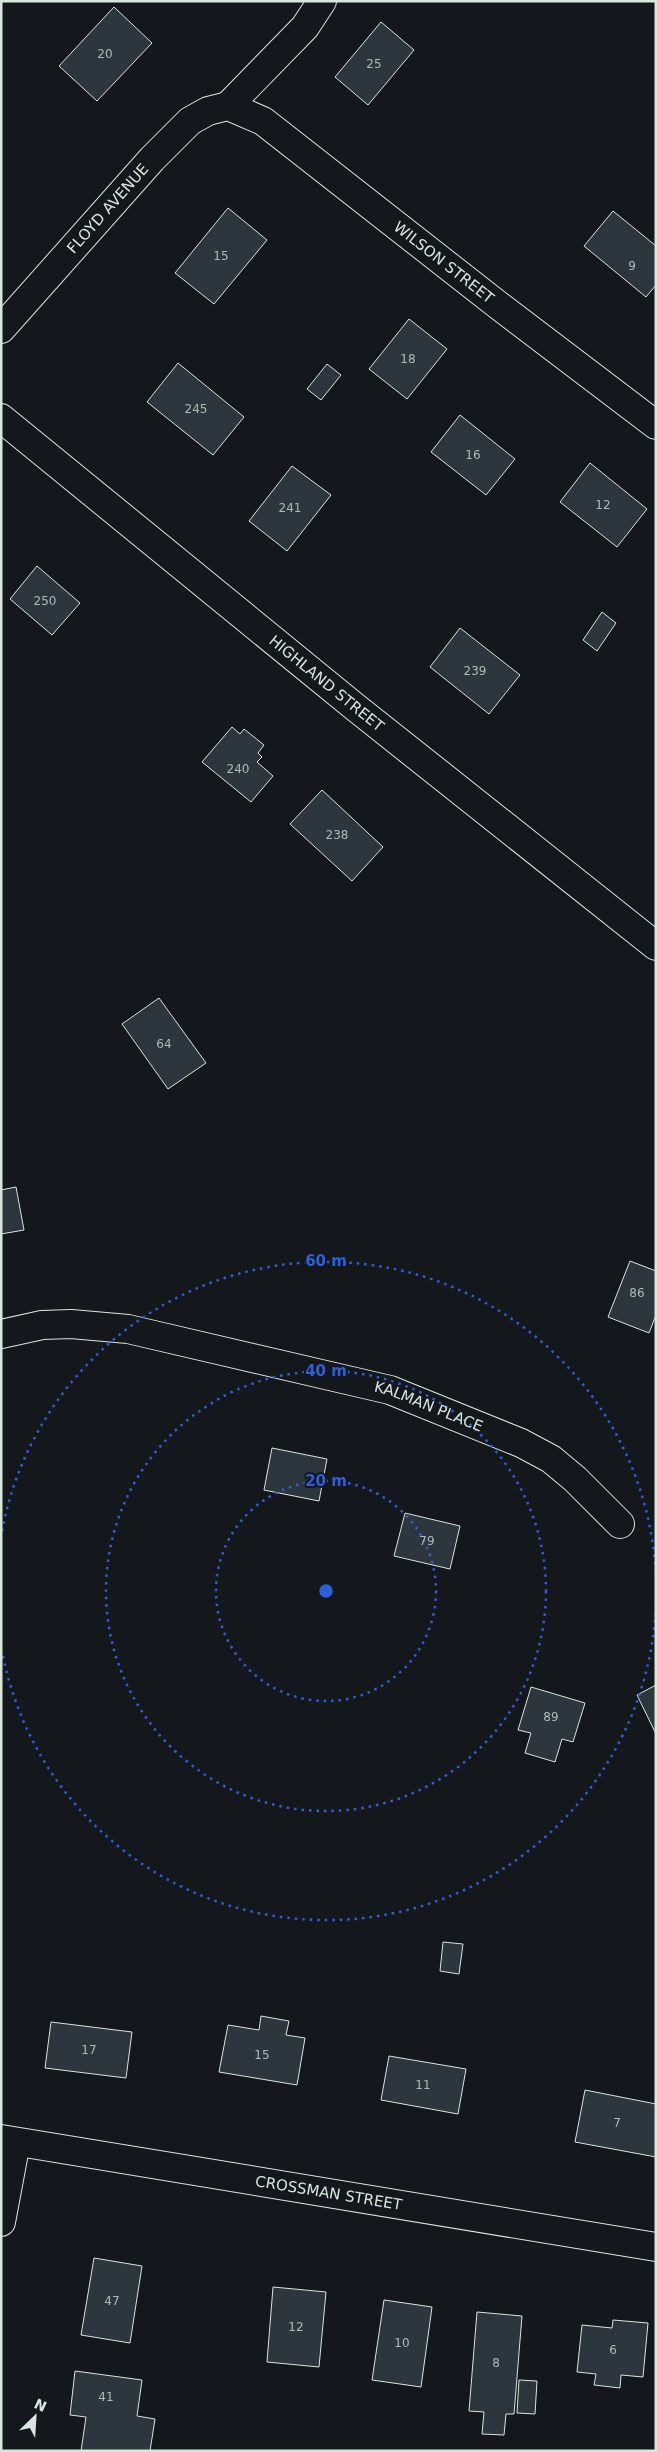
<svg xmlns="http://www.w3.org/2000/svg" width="657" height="2452" viewBox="0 0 657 2452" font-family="'DejaVu Sans',sans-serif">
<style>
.building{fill:#2c363c;stroke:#d8e6dc}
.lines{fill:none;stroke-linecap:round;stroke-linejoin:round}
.street-casing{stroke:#d8e6dc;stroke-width:30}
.secondary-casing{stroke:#d8e6dc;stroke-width:30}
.street{stroke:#14181c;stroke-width:28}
.secondary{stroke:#14181c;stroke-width:28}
.ring{fill:none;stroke:#305dd8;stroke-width:2.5;stroke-dasharray:2.5 5}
.labels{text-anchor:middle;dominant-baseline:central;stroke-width:4;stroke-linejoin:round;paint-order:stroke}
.number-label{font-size:12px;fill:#adbab4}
.street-label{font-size:15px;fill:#d8e6dc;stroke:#14181c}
.centre{fill:#305dd8;stroke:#14181c;stroke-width:2.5}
.ring-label{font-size:15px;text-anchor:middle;font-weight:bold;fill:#305dd8;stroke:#14181c;stroke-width:4;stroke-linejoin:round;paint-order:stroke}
</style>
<rect width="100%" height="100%" fill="#14181c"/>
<path class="building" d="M114,7L152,43L97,101L59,66Z
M381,22L414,50L368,105L335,77Z
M228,208L267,240L214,304L175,273Z
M613,211L656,246V285L646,297L584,246Z
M409,319L447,349L407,399L369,369Z
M178,363L244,417L213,455L147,402Z
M327,364L341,375L321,400L307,389Z
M460,415L515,459L486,495L431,452Z
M590,463L647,509L617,547L560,502Z
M292,466L331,495L287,551L249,521Z
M37,566L80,603L52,635L10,599Z
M602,612L616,623L597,651L583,640Z
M460,628L520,675L489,714L430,667Z
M232,727L240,734L244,729L264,745L258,753L262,757L257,762L273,776L251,802L202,762Z
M322,790L383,847L352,881L290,824Z
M159,998L206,1063L168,1089L122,1024Z
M16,1187L24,1230L1,1234V1190Z
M630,1261L656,1271V1315L649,1333L608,1317Z
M272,1448L327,1459L319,1501L264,1490Z
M405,1513L460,1526L450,1569L394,1556Z
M656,1685V1734L637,1695Z
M531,1687L585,1703L573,1742L562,1739L555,1762L525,1753L531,1733L518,1730Z
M443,1942L463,1944L459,1974L440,1971Z
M261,2016L289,2021L286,2035L305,2038L297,2085L219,2072L228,2025L259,2030Z
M51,2022L132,2032L126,2078L45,2068Z
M389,2056L466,2069L458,2114L381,2100Z
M585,2090L656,2104V2157L575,2142Z
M94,2258L142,2266L130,2343L81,2335Z
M273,2287L326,2292L319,2367L267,2362Z
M384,2300L432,2307L421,2387L372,2380Z
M477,2312L522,2316L514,2414H506L504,2435L482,2434L484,2412L469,2411Z
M613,2320L648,2323L643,2377L621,2375L620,2388L594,2385L596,2374L577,2372L582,2325L612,2328Z
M75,2371L142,2380L137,2416L155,2419L150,2451H81L86,2417L70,2415Z
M519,2380L537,2381L535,2414L517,2413Z"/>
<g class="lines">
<g class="street-casing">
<g id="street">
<path d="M228,106L305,27L322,1"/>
<path id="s1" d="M1,329L152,159L190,121L208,111L228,106L263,121L498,305L656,425"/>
<path id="s2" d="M1,1334L42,1325L71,1324L128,1329L390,1390L521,1443L551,1459L575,1479L620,1524"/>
<path id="s3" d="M1,2139L656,2247"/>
<path d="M1,2222L16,2142"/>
</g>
</g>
<g class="secondary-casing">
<g id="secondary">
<path id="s4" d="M1,418L355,707L656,946"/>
</g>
</g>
<use href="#street" class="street"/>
<use href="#secondary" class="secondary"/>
</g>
<g class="ring">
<circle cx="326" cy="1591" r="110"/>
<circle cx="326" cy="1591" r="220"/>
<path d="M656 1605A330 330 0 0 1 2 1651M2 1531A330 330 0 0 1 656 1577"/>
</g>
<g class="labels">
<g class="number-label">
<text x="105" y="54">20</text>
<text x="374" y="64">25</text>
<text x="221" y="256">15</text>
<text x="632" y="266">9</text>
<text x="408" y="359">18</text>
<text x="196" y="409">245</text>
<text x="473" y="455">16</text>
<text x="603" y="505">12</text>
<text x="290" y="508">241</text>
<text x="45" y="601">250</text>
<text x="475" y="671">239</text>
<text x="238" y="769">240</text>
<text x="337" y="835">238</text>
<text x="164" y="1044">64</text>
<text x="637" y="1293">86</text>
<text x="427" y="1541">79</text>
<text x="551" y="1717">89</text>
<text x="89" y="2050">17</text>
<text x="262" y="2055">15</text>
<text x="423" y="2085">11</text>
<text x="617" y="2123">7</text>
<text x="112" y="2301">47</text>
<text x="296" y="2327">12</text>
<text x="402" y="2343">10</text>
<text x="613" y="2350">6</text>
<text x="496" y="2363">8</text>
<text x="106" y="2397">41</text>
</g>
<g class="street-label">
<text stroke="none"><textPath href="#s1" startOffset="161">FLOYD AVENUE</textPath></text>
<text stroke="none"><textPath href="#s1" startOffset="590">WILSON STREET</textPath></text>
<text stroke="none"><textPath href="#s4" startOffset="420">HIGHLAND STREET</textPath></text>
<text stroke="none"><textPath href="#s2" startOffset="439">KALMAN PLACE</textPath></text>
<text stroke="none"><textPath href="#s3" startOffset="332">CROSSMAN STREET</textPath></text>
</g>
</g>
<circle cx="326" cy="1591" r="8" class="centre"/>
<g class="ring-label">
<text x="326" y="1266">60 m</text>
<text x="326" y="1376">40 m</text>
<text x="326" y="1486">20 m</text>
</g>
<rect width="657" height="2452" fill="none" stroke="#d8e6dc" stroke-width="5"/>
<g transform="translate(35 2417) rotate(25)" stroke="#14181c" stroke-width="4" paint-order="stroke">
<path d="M0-4L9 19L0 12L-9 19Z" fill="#d8e6dc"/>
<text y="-8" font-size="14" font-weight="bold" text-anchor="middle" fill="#d8e6dc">N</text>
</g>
</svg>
